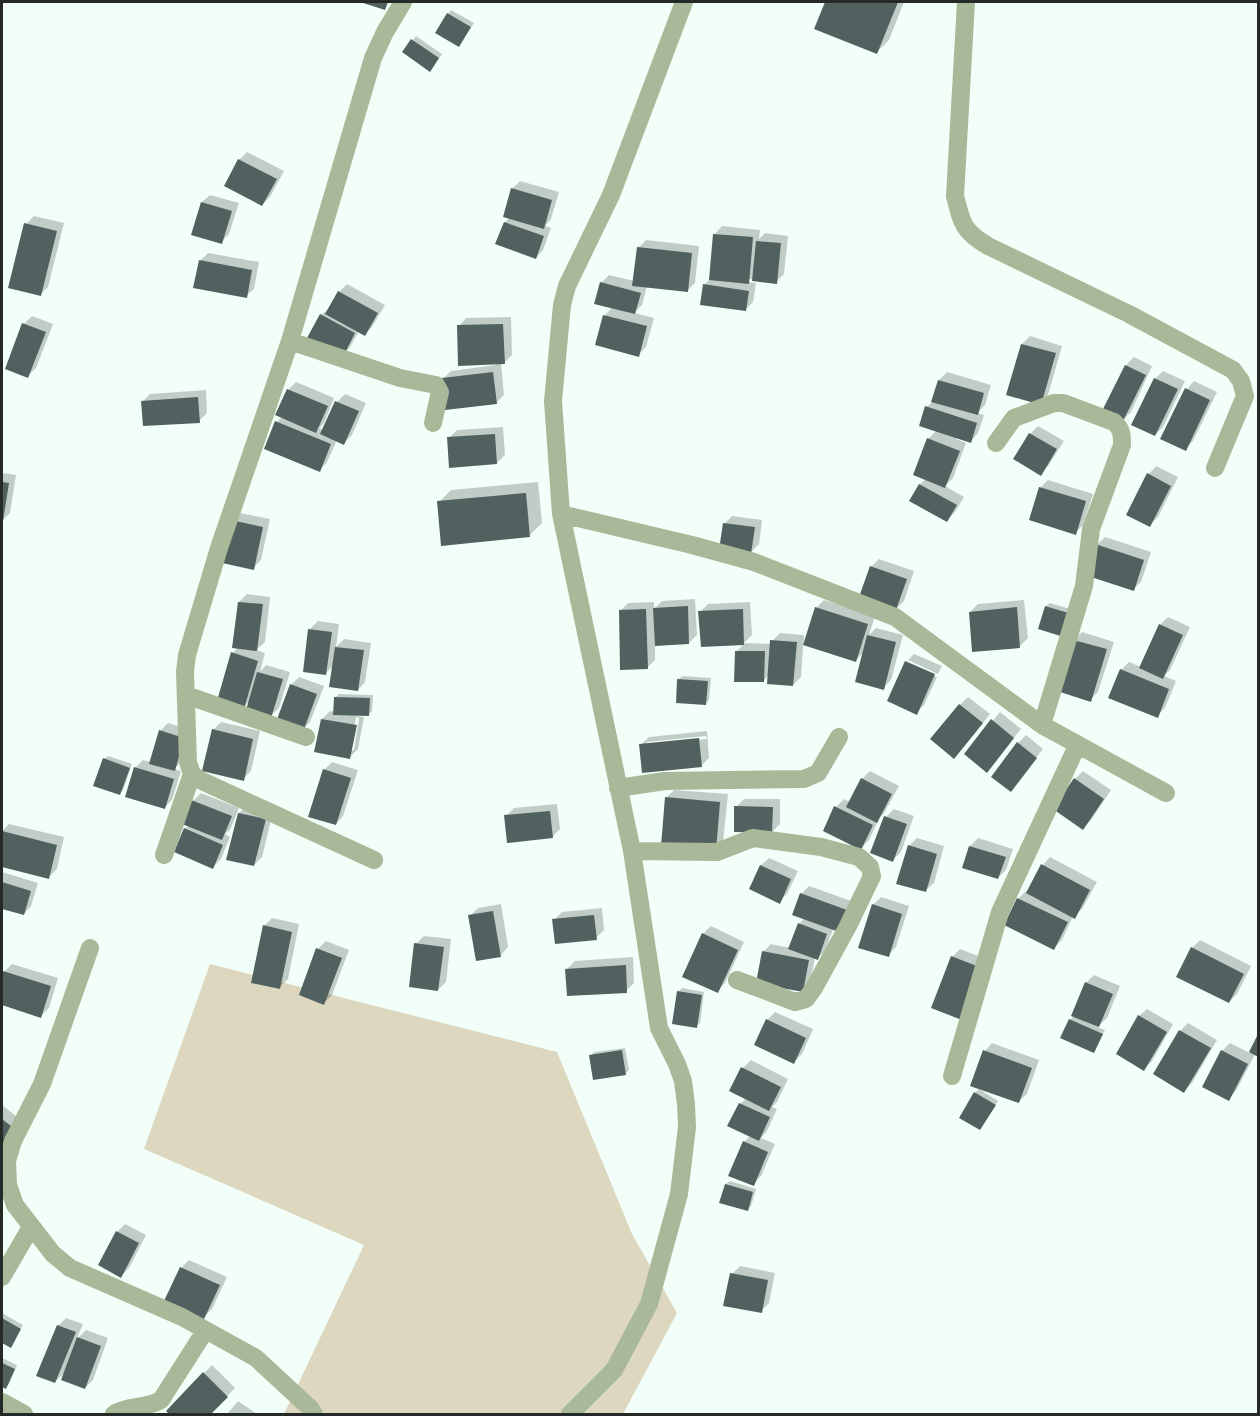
<svg xmlns="http://www.w3.org/2000/svg" width="1260" height="1416" viewBox="0 0 1260 1416" font-family="Helvetica,sans-serif">
<style>
.green{fill:#ddd7c0}
.shadow{fill:#0003;fill-rule:evenodd}
.building{fill:#506160}
.lines{fill:none;stroke-linecap:round;stroke-linejoin:round}
.minor{stroke:#a9b898;stroke-width:18}
</style>
<rect width="100%" height="100%" fill="#f2fff8"/>
<path class="green" d="M210,964L557,1052L632,1234L677,1313L623,1414H284L364,1245L144,1149Z"/>
<path class="shadow" d="M826,2H904L889,40L877,52L816,28Z
M451,10L474,23L459,45L448,14Z
M416,36L442,54L433,67L404,52Z
M247,152L284,171L270,197L262,205L226,185L239,160Z
M520,181L559,192L551,219L545,226L551,228L543,250L536,258L505,222L510,217L512,189Z
M210,195L239,203L229,234L221,242L202,202Z
M34,216L64,223L48,287L40,295L26,224Z
M722,226L760,230L759,239L765,233L788,236L784,274L776,282L749,279V282L756,283L753,302L745,310L705,284L710,279L715,234Z
M646,240L699,246L695,283L687,291L647,286L642,305L634,313L654,318L646,347L638,355L597,344L605,315L613,307L601,283L609,275L634,281L638,248Z
M208,253L259,262L254,289L246,296L200,261Z
M347,284L385,305L372,327L364,335L359,331L350,347L342,355L321,315L330,308L339,292Z
M32,316L53,324L36,368L28,376L24,324Z
M511,317L512,355L504,363H501L504,395L496,403L443,379L451,371L496,365L459,326L466,318Z
M1030,336L1062,346L1048,395L1040,403L1022,344Z
M1134,357L1152,366L1131,412L1123,420L1104,411L1126,365Z
M1163,371L1185,381L1163,427L1155,435V379Z
M947,372L991,385L985,405L977,413L984,415L978,433L971,441L957,437L956,439L966,443L953,478L945,486L964,497L955,512L947,520L911,500L920,484L926,479L928,439L937,430L927,407L933,401L939,380Z
M1194,381L1217,392L1193,441L1185,449L1162,438L1187,389Z
M296,382L334,398L324,423L319,428L324,430L337,402L345,394L366,403L352,435L344,443L337,440L327,462L320,470L277,422L282,417L288,390Z
M206,390L207,413L199,421L142,402L150,394Z
M1038,426L1064,441L1048,466L1041,474L1030,434Z
M503,427L505,455L497,463L449,438L457,430Z
M1156,466L1178,477L1158,517L1150,525L1149,474Z
M2,473L16,475L10,513L2,521Z
M1048,480L1093,494L1083,525L1075,533L1040,488Z
M538,482L542,523L530,535L439,502L451,490Z
M240,513L270,519L261,560L253,568L223,562Z
M732,516L762,520L759,544L751,552L724,524Z
M1105,537L1151,552L1141,582L1133,589L1097,545Z
M879,559L914,571L904,601L896,609L871,567Z
M247,594L270,597L265,642L256,650L265,653L260,672L266,665L290,672L279,708L271,716L250,700L244,707L233,653L238,647L239,602Z
M695,599L697,635L689,643L655,645V660L647,668L620,611L628,603L654,602V609L662,601Z
M824,600L875,616L869,635L876,628L903,635L891,680L883,688L864,652L856,660L816,608Z
M1024,600L1028,638L1020,646L970,612L978,604Z
M750,602L752,635L744,643L700,612L708,604Z
M1050,603L1077,611L1071,633L1046,606Z
M1168,617L1190,627L1170,670L1164,676L1176,681L1165,708L1157,716L1121,670L1129,662L1141,667L1160,625Z
M318,621L339,624L336,647L344,639L371,643L365,682L358,690L334,665L326,673L310,629Z
M1082,632L1114,642L1098,692L1090,700L1074,640Z
M780,633L804,635L801,677L793,685L769,675L763,681L737,651L745,643L771,644L772,641Z
M914,654L942,666L938,674L908,660Z
M908,660V663L937,677L924,705L916,713L889,701Z
M682,676L711,678L709,700L706,703L679,679Z
M299,677L324,686L310,722L302,730L291,685Z
M339,694L373,695L372,711L369,714H356V716L364,717L358,749L350,757L322,719L330,711L335,712V698ZM356,717L359,718L354,750H351Z
M968,697L990,714L962,749L960,705Z
M1000,712L1021,729L994,763L966,753Z
M221,722L260,731L251,771L243,779L213,730Z
M168,723L191,730L182,761L174,769L181,771L172,800L164,808L135,768L143,760L151,762L160,731Z
M707,731L709,758L701,766L641,745L649,737ZM706,736L707,739L647,745V742Z
M1026,735L1043,749L1011,790L1018,743Z
M108,756L132,764L123,790L119,794L104,759Z
M332,762L358,770L343,816L336,824L324,770Z
M870,771L899,786L884,813L879,819L869,840L861,848L825,830L836,807L844,799L850,802L862,779Z
M1083,771L1111,790L1091,820L1083,828L1055,808L1075,779Z
M674,790L728,794L723,842L715,849L666,798Z
M201,793L239,808L230,830L225,834L230,837L221,859L213,867L185,829L189,825L184,823L193,801Z
M744,799H780V824L772,832L736,807Z
M557,804L560,829L552,837L506,816L514,808Z
M247,806L273,812L262,857L254,865L239,813Z
M894,809L914,816L901,852L893,860L886,817Z
M9,824L64,837L57,869L49,877L2,866V831Z
M917,838L944,846L934,883L926,890L909,846Z
M978,838L1013,849L1006,870L998,878L964,867L970,846Z
M1050,857L1097,882L1082,909L1073,916L1062,940L1054,948L1006,925L1018,899L1026,891L1028,892L1043,865Z
M769,858L798,871L787,894L779,902L751,888L761,865Z
M2,872L38,883L31,906L24,914L2,907Z
M809,886L854,902L833,929L825,951L817,959L815,958L810,983L802,991L763,952L771,944L790,948L799,924L805,918L801,894Z
M881,897L909,906L896,947L888,955L873,905Z
M501,904L508,947L501,955L470,916L478,908Z
M602,908L604,930L596,938L554,920L562,912Z
M272,918L299,924L288,979L280,987L264,926Z
M711,926L744,942L725,983L717,991L703,934Z
M424,936L451,939L446,982L438,990L416,944Z
M1200,940L1251,966L1237,994L1229,1002L1192,948Z
M326,941L349,950L332,995L324,1003L318,949Z
M960,949L989,960L970,1010L952,957Z
M633,957L634,983L626,991L567,969L575,961Z
M12,964L58,978L49,1008L41,1016L2,1003V981L4,972Z
M1094,975L1120,986L1107,1018L1097,1027L1105,1030L1094,1051L1070,1020L1074,1016L1086,983Z
M682,988L704,992L700,1023L696,1026L678,992Z
M1147,1009L1173,1024L1152,1061L1144,1069L1139,1016Z
M775,1012L813,1029L802,1054L794,1062L767,1020Z
M1188,1023L1217,1040L1192,1083L1184,1091L1155,1073L1181,1030Z
M1258,1037V1055L1255,1054L1236,1091L1228,1099L1222,1051L1230,1043L1250,1053Z
M992,1043L1039,1060L1027,1094L1019,1101L985,1051Z
M625,1048L629,1070L625,1074L591,1056L594,1052Z
M751,1060L788,1079L777,1102L772,1107L777,1109L767,1131L761,1138L775,1144L761,1176L753,1184L744,1142L751,1135L730,1125L740,1104L746,1098L731,1090L743,1068Z
M979,1089L998,1101L980,1129L975,1093Z
M2,1105L22,1121L2,1147Z
M730,1181L756,1189L751,1206L747,1210L726,1184Z
M125,1224L146,1235L129,1268L121,1276L117,1232Z
M189,1260L227,1277L212,1309L204,1317L181,1268Z
M740,1266L775,1273L769,1303L761,1311L732,1274Z
M2,1313L23,1325L10,1346L2,1341Z
M66,1318L83,1324L76,1340L86,1330L108,1338L93,1380L85,1388L67,1370L55,1382L58,1326Z
M2,1358L17,1365L9,1384L6,1387L2,1385Z
M212,1365L235,1388L210,1414H171L168,1411Z
M238,1401L257,1414H227Z"/>
<path class="building" d="M360,2H388L385,10Z
M825,2H898L877,54L814,29Z
M447,13L471,27L459,47L435,33Z
M411,39L439,58L430,72L402,52Z
M238,159L277,179L262,206L224,186Z
M511,188L552,200L544,229L503,217Z
M201,202L232,211L222,244L191,235Z
M504,222L544,236L536,259L495,244Z
M24,223L57,231L41,296L8,288Z
M713,234L753,237L749,284L709,280Z
M756,241L781,243L777,284L752,281Z
M637,247L692,253L688,292L632,286Z
M199,260L252,270L247,298L193,288Z
M600,282L641,293L635,314L594,304Z
M703,284L749,291L746,311L700,305Z
M338,291L378,313L365,336L325,314Z
M320,314L355,333L343,357L307,338Z
M603,315L647,326L639,357L595,345Z
M22,323L46,332L28,378L5,369Z
M503,324L505,364L458,366L457,325Z
M1021,344L1056,353L1041,405L1006,395Z
M1125,365L1146,375L1123,421L1102,411Z
M493,372L497,404L445,410L442,378Z
M1154,378L1178,389L1155,436L1131,425Z
M938,380L984,393L978,415L931,402Z
M1185,388L1210,400L1186,451L1160,439Z
M287,389L328,406L316,433L275,415Z
M198,397L200,423L143,426L141,401Z
M335,401L359,411L344,445L320,434Z
M925,406L977,423L971,443L919,426Z
M275,421L331,444L320,472L264,449Z
M1029,433L1057,449L1041,476L1013,459Z
M495,434L497,464L449,468L447,437Z
M927,438L960,451L945,488L913,475Z
M1147,473L1171,486L1150,527L1126,515Z
M2,482L9,483L3,521H2Z
M919,484L957,505L947,522L909,501Z
M1039,487L1086,501L1076,535L1029,520Z
M526,493L530,537L441,546L437,501Z
M231,520L263,527L254,570L222,563Z
M723,523L755,527L751,554L719,550Z
M1095,544L1144,560L1134,591L1085,575Z
M870,566L907,579L896,610L859,597Z
M238,602L263,604L257,651L232,648Z
M688,606L689,644L655,646L653,608Z
M1045,606L1075,615L1067,638L1038,629Z
M815,607L868,624L856,662L803,645Z
M1017,607L1020,648L972,652L969,612Z
M646,609L648,669L620,670L619,610Z
M743,609L744,645L701,647L698,611Z
M1159,624L1183,635L1163,679L1139,668Z
M308,629L332,632L326,675L303,672Z
M867,635L896,642L884,690L855,682Z
M770,640L797,642L793,686L767,684Z
M1073,640L1107,649L1091,702L1057,691Z
M335,647L364,650L358,691L329,687Z
M735,651H765L764,682H734Z
M231,652L258,661L244,709L217,701Z
M905,661L935,674L917,715L887,701Z
M1120,669L1169,689L1158,718L1108,698Z
M257,672L283,679L271,718L246,710Z
M677,679L708,681L706,705L676,703Z
M290,684L317,694L303,732L276,722Z
M334,697L370,698L369,716L333,715Z
M959,704L983,723L954,759L930,739Z
M321,719L357,725L350,759L314,752Z
M991,719L1014,738L987,773L964,754Z
M212,729L253,739L244,781L202,771Z
M159,730L184,738L175,771L149,764Z
M699,738L702,767L642,773L639,744Z
M1017,742L1037,758L1011,792L991,777Z
M103,758L130,768L120,795L93,786Z
M134,767L174,779L165,809L125,797Z
M323,769L351,778L336,825L308,817Z
M861,778L892,794L877,823L846,807Z
M1074,778L1104,799L1083,830L1053,809Z
M665,797L720,802L716,851L661,846Z
M191,800L232,816L222,840L182,824Z
M734,806L773,807L772,833L734,832Z
M834,806L873,825L861,850L823,831Z
M550,811L553,838L507,843L504,815Z
M238,813L266,819L254,866L226,860Z
M884,816L907,824L893,862L870,853Z
M184,828L223,845L213,869L174,852Z
M2,831L57,845L49,879L2,867Z
M908,845L937,854L926,892L896,884Z
M969,846L1006,857L998,879L962,868Z
M1041,864L1090,890L1075,919L1026,893Z
M760,865L791,879L780,904L749,889Z
M2,882L31,891L24,915L2,909Z
M800,893L847,910L839,932L792,915Z
M1017,898L1068,922L1054,950L1004,925Z
M872,904L902,914L889,957L858,948Z
M493,911L501,957L476,961L468,915Z
M594,915L597,940L555,944L552,919Z
M798,923L827,934L818,960L788,949Z
M263,925L292,932L280,989L251,983Z
M702,933L738,950L718,993L682,977Z
M414,943L444,947L438,991L409,987Z
M1191,947L1244,974L1229,1003L1176,977Z
M316,948L342,958L324,1005L299,995Z
M762,951L809,960L803,992L756,983Z
M951,956L982,968L962,1020L931,1008Z
M626,965L627,993L567,996L565,969Z
M3,971L51,986L41,1018L2,1005Z
M1085,982L1113,994L1099,1027L1071,1016Z
M677,991L702,995L697,1028L672,1024Z
M1138,1015L1167,1032L1144,1071L1116,1054Z
M766,1019L806,1038L794,1064L754,1045Z
M1069,1019L1103,1034L1094,1053L1060,1038Z
M1179,1030L1211,1048L1184,1093L1153,1074Z
M1258,1034V1057L1249,1052Z
M622,1050L626,1075L593,1080L589,1055Z
M983,1050L1032,1068L1019,1103L970,1086Z
M1221,1050L1248,1064L1229,1101L1202,1087Z
M741,1067L781,1087L769,1111L729,1091Z
M974,1092L996,1105L980,1130L959,1118Z
M739,1103L770,1117L759,1141L727,1126Z
M2,1119L15,1129L2,1147Z
M743,1141L768,1152L754,1186L728,1176Z
M725,1184L753,1192L748,1211L719,1203Z
M116,1231L139,1243L121,1278L98,1265Z
M180,1267L220,1285L204,1319L164,1301Z
M730,1273L768,1280L762,1313L723,1306Z
M2,1318L21,1329L11,1348L2,1343Z
M57,1325L76,1332L55,1383L36,1376Z
M77,1337L101,1346L85,1389L61,1380Z
M2,1363L15,1369L6,1389L2,1387Z
M203,1372L228,1397L211,1414H169L166,1411Z"/>
<g class="lines">
<path class="minor" d="M966,2L955,196C962,224 963,231 988,246L1129,314L1233,370L1241,381L1245,396L1215,468
M290,341L400,378L436,385L440,392L433,423
M996,443L1014,418L1054,403H1063L1114,422C1122,429 1122,435 1122,445L1091,529L1084,586L1042,725
M561,514L692,545L754,562L895,617L1042,725L1166,793
M186,695L306,737
M618,788L665,781L804,779L818,773L839,737
M632,851L717,852L753,838L821,847L859,857L870,867L872,876L848,926L814,988L806,999L795,1002L737,980
M164,855L192,774
M374,860L202,781L192,774L188,762L185,672L187,655L219,548L290,341L373,58L385,32L403,2
M90,948L42,1084L13,1141L7,1161L8,1185L15,1205L53,1254L70,1268L182,1317L256,1358L310,1408L314,1414
M952,1076L1000,912L1077,746
M2,1277L31,1227
M2,1402L24,1414
M114,1414C128,1405 146,1409 161,1400L205,1331
M570,1414L614,1370L649,1304L679,1194L687,1127L686,1104L683,1081L677,1064L659,1028L632,851L561,514L553,401L562,305L567,286L611,195L684,2"/>
</g>
<rect width="1260" height="1416" fill="none" stroke="#252a27" stroke-width="6"/>
</svg>
